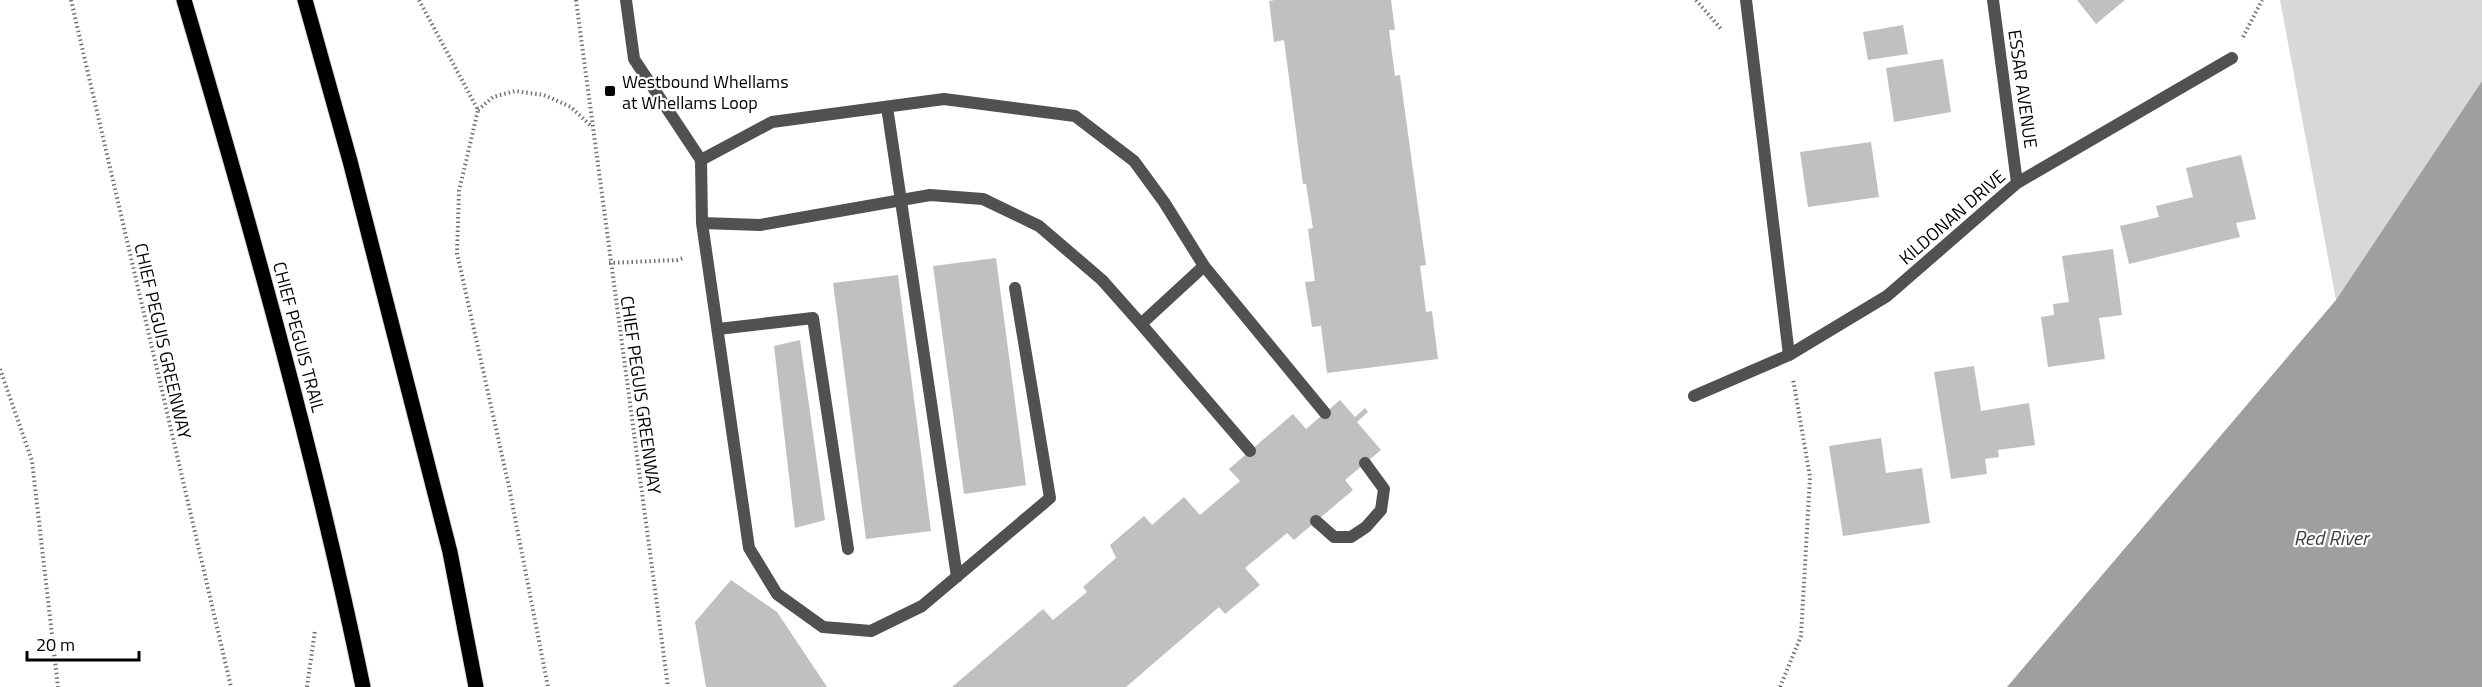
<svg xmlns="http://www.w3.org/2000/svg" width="2482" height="687" viewBox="0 0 2482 687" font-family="'Titillium Web',sans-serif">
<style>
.green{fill:#d8d8d8}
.water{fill:#9f9f9f}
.building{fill:#c0c0c0}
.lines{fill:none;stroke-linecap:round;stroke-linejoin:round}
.primary-casing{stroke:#dbdbdb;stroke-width:17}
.path{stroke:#737373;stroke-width:4;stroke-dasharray:1.5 3;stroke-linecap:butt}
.lane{stroke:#515151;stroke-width:12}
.street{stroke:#515151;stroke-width:12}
.primary{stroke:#000;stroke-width:15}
.poi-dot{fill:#000;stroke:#fff;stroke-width:2}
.labels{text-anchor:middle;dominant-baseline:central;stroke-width:4.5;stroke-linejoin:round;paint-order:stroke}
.poi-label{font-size:18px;fill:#000;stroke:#fff;text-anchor:start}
.street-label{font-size:18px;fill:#000;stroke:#fff}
.water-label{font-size:20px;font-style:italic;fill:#404040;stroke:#fff}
</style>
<rect width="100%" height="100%" fill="#fff"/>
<path class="green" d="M2280,0H2482V81L2336,300Z"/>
<path class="water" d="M2482,81V687H2007L2336,300Z"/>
<path class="building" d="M1276,0H1391L1395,30H1389L1395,76L1400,75L1426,265L1420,266L1426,312L1432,311L1438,359L1327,373L1321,326L1312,327L1305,282L1315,281L1308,229L1313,228L1306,184H1303L1284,40L1274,42L1269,1Z
M2077,0H2125L2096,24Z
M1903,25L1908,54L1868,60L1863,32Z
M1943,59L1951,112L1894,122L1886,68Z
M1871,142L1879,197L1808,207L1800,152Z
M2241,155L2256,219L2236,223L2240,237L2129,264L2120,226L2159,217L2156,206L2193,197L2186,168Z
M2113,249L2122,315L2099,318L2105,359L2048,367L2041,317L2054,315L2053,304L2069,302L2062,256Z
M996,258L1026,485L964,494L933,266Z
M898,275L931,531L866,539L833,283Z
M800,340L825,520L795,528L774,346Z
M1974,366L1981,411L2029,403L2035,445L1998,450L1999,457L1985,459L1987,474L1951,479L1934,372Z
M1340,400L1355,417L1365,408L1368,412L1357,422L1381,450L1345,480L1353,490L1294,540L1287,533L1245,568L1260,585L1225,614L1219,607L1126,687H952L1043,609L1053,620L1087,592L1083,587L1116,558L1110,545L1144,516L1152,525L1184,497L1200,515L1240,481L1229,469L1293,414L1306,429Z
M1881,438L1886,473L1922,468L1930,523L1843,536L1829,446Z
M731,580L777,612L827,687H706L695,622Z"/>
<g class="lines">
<g class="primary-casing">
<path id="primary" d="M184,0C251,227 315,455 363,687
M305,0L350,161L450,552L476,687"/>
</g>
<path class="path" d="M71,0L231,687
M419,0L478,110L459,191L457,253L509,487L548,687
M576,0L668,687
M1696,0L1722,30
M2243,37L2262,0
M478,110L493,97L515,91L544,95L571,107L591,126
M609,263L677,260L683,258
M0,369L32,461L58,687
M307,687L315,630
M1780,687L1801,636L1810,477L1793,379"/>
<path class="lane" d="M1746,0L1789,355
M944,99L1075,116L1134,161L1164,202L1204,266L1141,324L1102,280L1039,226L983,199L930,195L760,225L702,223L701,160L772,122Z
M887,107L957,577
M702,223L749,548L777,594L823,627L871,631L922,606L1050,498L1015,288
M1204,266L1325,413
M1141,324L1250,451
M718,329L813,318L848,549
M1316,521L1334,537H1351L1366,527L1381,510L1384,489L1365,463"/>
<path class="street" d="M626,0L634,59L701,160
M1993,0L2017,183
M1694,396L1789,355L1887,296L2017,183L2232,58"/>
<use href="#primary" class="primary"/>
</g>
<rect class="poi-dot" x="604" y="85" width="12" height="12" rx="3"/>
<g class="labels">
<g class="poi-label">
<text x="622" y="81">Westbound Whellams<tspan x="622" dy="21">at Whellams Loop</tspan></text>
</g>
<g class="street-label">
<text transform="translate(2023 89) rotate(82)">ESSAR AVENUE</text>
<text transform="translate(1952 217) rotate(-41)">KILDONAN DRIVE</text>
<text transform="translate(299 337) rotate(75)">CHIEF PEGUIS TRAIL</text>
<text transform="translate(163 341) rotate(77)">CHIEF PEGUIS GREENWAY</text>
<text transform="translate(641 395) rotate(82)">CHIEF PEGUIS GREENWAY</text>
</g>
<g class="water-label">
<text x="2331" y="537">Red River</text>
</g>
</g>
<path d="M27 651v9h112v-9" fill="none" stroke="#000000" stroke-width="3"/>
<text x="36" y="651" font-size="18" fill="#000000" stroke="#ffffff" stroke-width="4.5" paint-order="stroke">20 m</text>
</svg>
